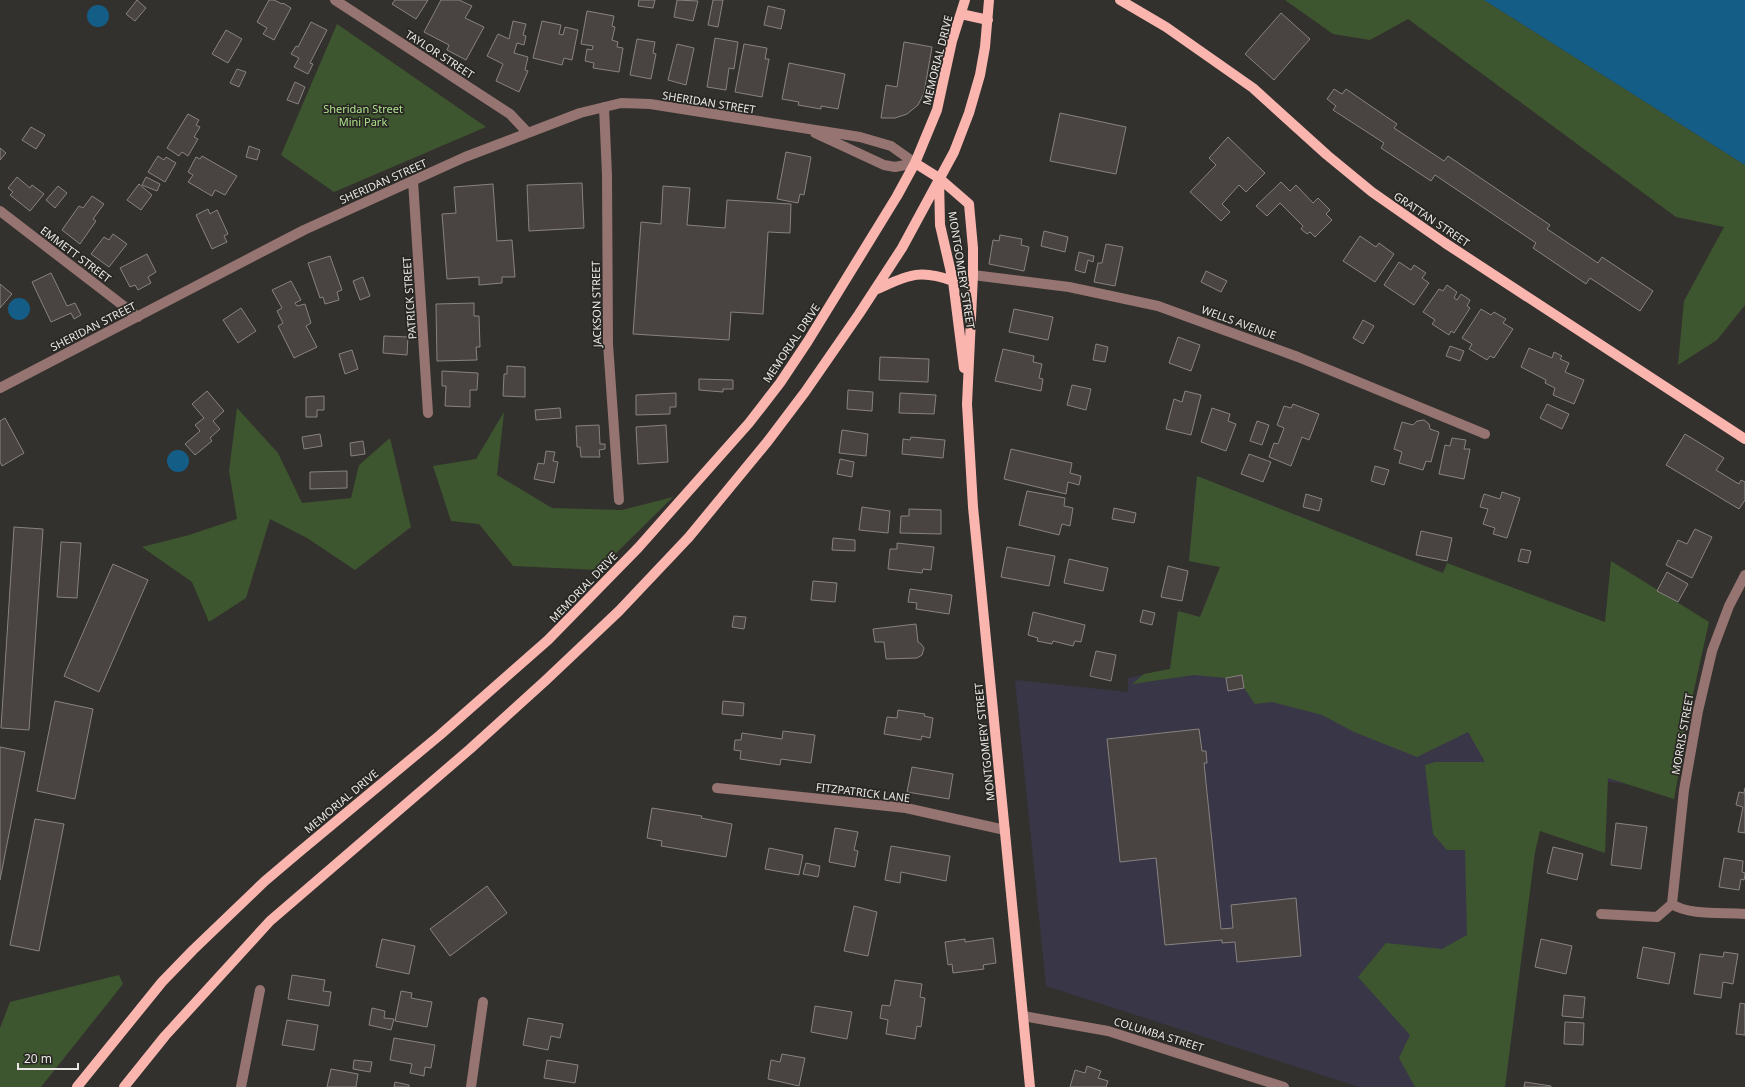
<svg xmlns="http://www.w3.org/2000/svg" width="1745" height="1087" viewBox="0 0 1745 1087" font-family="'Noto Sans',sans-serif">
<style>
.education{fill:#393647}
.green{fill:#3e562f}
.water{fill:#145d86}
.building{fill:#494442;stroke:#888280}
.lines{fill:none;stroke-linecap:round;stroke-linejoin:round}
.minor{stroke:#957471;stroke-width:10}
.major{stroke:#fab5af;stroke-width:10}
.labels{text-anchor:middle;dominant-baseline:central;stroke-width:3.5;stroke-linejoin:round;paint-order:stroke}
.street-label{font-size:11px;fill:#e9e8e5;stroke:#292723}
.park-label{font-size:11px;fill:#ace18c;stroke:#292723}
</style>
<rect width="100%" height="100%" fill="#33312d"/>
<path class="education" d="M1197,476L1443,573L1669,789L1544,774L1505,1087H1359L1046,986L1015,680L1128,692V678L1170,669L1178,611L1200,617L1220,567L1189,561Z"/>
<path class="green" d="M1285,0H1484L1745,165V305L1717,340L1678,365L1684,301L1724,227L1676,217L1408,19L1370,40L1333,34Z
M337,24L486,127L334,192L281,155Z
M237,408L278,453L302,503L351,498L359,465L390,438L411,527L355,570L307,538L270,519L246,598L209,622L192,582L142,547L189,535L237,519L229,471Z
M504,412L497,475L552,508L622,510L673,497L599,570L513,566L479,524L451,521L433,466L476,459Z
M1197,476L1443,573L1447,563L1605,622L1611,561L1709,622L1692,699L1674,799L1608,778L1605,853L1540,831L1535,852L1505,1087H1415L1399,1058L1410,1035L1358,977L1386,943L1442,949L1467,935L1465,850H1447L1433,834L1425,765L1435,762H1485L1468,732L1417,757L1354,732L1322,715L1272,702L1255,704L1244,688L1242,675L1226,678L1194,675L1132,684L1144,674L1170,669L1178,611L1200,617L1220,567L1189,561Z
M119,975L123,984L41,1087H0V1028L10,1002Z"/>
<path class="water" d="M1484,0H1745V165Z
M87 16a11 11 0 1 1 22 0a11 11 0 1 1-22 0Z
M8 309a11 11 0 1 1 22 0a11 11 0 1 1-22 0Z
M167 461a11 11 0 1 1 22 0a11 11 0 1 1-22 0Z"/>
<path class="building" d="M137,0L146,8L135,21L126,14Z
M269,0H274L282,4L283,3L291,8L274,40L263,34L267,28L257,22Z
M395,0H428L416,19L392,4Z
M441,0H459L472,6L465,18L484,27L466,60L447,50L449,45L424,32Z
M639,0H655L653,8L638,6Z
M677,0L698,1L693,21L674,17Z
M713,0H723L718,27L708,25Z
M768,6L785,10L781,29L764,25Z
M587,11L614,16L612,26L615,27L612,40L618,42L617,47L623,48L619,72L593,68L594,63L585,61L587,49L592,50L593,46L581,44Z
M1281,13L1310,39L1274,80L1245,54Z
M513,21L526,24L523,35L526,36L524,45L517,43L514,53L528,57L525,70L528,71L519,92L496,81L503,64L487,56L498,34L509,39Z
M542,21L561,25L559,34L563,35L565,27L578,30L572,60L564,58L562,65L533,58Z
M311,22L327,30L310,63L313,64L308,74L294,67L299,58L291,54L296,46L298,47Z
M226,30L242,39L228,63L212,54Z
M715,38L738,42L734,69L729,68L726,90L707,87Z
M637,39L655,42L653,53L656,54L651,79L630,75Z
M904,42L932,47L924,93L918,105L907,114L895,118H881L886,85L897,87Z
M677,44L694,48L686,85L668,80Z
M744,44L767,48L765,59H769L762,97L735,92Z
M789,63L845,74L838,109L821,106V109L798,105L799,102L782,99Z
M237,69L246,72L239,87L230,83Z
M295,82L305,87L298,104L287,100Z
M1334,89L1342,94L1346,89L1397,124L1394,128L1444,161L1448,156L1550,225L1547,229L1598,263L1602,257L1653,291L1640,311L1590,278L1586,284L1533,248L1536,243L1435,175L1431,181L1381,148L1384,143L1333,110L1336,106L1327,99Z
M1060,113L1126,127L1116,174L1050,161Z
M188,114L199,120L196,125L200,127L194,137L198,139L188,156L182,152L179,156L167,148Z
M31,127L45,135L36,149L22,140Z
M1228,137L1265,173L1246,192L1239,185L1222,204L1230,212L1221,221L1190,192L1216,165L1209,158Z
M249,146L260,150L257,160L246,157Z
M0,148L6,153L0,160Z
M786,152L811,157L804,195L800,194L798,203L777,199Z
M158,156L164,160L166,157L176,163L165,182L148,172Z
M202,156L237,176L225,195L215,190L212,196L188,182L193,175L188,172L196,157L200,159Z
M17,177L30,188L32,185L44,194L30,211L10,195L13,192L8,188Z
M146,177L160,184L157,191L142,185Z
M1281,182L1290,191L1296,185L1313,203L1318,198L1330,210L1326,214L1332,220L1315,237L1310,232L1307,234L1301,229L1303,226L1280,203L1267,216L1256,206Z
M582,183L584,228L529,231L527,185Z
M139,184L152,195L141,210L127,200Z
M493,184L497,241L512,240L515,277H502V283L479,285V277L447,279L442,214L456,213L454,187Z
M58,186L67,193L55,208L46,200Z
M663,186L690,188L687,225L725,228L727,200L791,204L790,233L768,232L763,314L731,312L729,340L633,334L641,222L661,224Z
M92,196L104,204L93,219L96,221L80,244L62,230L79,206L83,208Z
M208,209L210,214L217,210L228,234L224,236L227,242L212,249L196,215Z
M1044,231L1068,237L1065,252L1041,246Z
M113,234L127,244L109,267L91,254L104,237L109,240Z
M1000,235L1022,239L1021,245L1029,247L1024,271L989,264L993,240L999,241Z
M1360,236L1376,247L1379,243L1394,254L1375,282L1343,261Z
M1106,244L1123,247L1115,286L1094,282L1098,263H1102Z
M1079,252L1094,256L1093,262L1088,260L1085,273L1075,270Z
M147,254L156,272L148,277L151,283L138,290L135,285L130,287L120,268Z
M330,256L342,290L337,292L339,300L325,304L323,297L320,298L308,263Z
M1399,262L1411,270L1414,265L1426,273L1422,278L1429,283L1414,305L1384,285Z
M1206,271L1227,281L1221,292L1201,282Z
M51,273L67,306L75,303L81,315L74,319L71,313L51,322L32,282Z
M363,277L370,296L360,300L353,281Z
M291,281L301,300L295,303L297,306L305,304L311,323L306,326L317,347L294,358L278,326L283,323L277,311L282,308L272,290Z
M0,284L12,294L0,308Z
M1447,285L1457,292L1454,298L1457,300L1461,294L1470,300L1467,306L1470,308L1454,333L1451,331L1449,335L1432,324L1435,320L1423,312L1439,289L1443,291Z
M474,303V316H479L480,347H476L477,360L437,361L436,304Z
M241,308L256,331L238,343L223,320Z
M1014,309L1053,317L1048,340L1009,332Z
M1481,309L1491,315L1494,312L1506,319L1503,323L1513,329L1494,358L1490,356L1487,360L1469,349L1472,344L1462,338Z
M1363,320L1374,326L1363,344L1353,338Z
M384,336L408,337L407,355L383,353Z
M1178,337L1200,345L1191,371L1169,363Z
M1096,344L1108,347L1105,362L1093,360Z
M1450,346L1464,351L1460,361L1446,356Z
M1529,348L1552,358L1554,352L1562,356L1560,359L1569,363L1565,372L1584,380L1574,404L1553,395L1555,388L1545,383L1546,380L1521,367Z
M1003,349L1034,356L1033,362L1042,364L1039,378L1043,379L1041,391L995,381Z
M352,350L358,369L345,374L339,354Z
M880,357L929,359L928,382L879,380Z
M507,366L525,367V397L503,396L504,374H507Z
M442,371L478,373L477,390H470V407L445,406L446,386H442Z
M699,379L733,380V389H723V392L699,390Z
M1072,385L1091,389L1086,410L1067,405Z
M848,390L873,392L872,411L847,409Z
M207,391L224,411L213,421L220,429L210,438L212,441L195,455L185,444L200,431L195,425L204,418L192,404Z
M1185,391L1201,395L1191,435L1166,429L1174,399L1182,402Z
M676,393V407H670V414L636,415V395Z
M900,393L936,395L934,414L899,413Z
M324,396V410H317V417H306V397Z
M1293,404L1319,414L1309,440L1302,437L1291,466L1269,457L1274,443L1278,444L1284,428L1277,425L1284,406L1291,408Z
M1547,404L1569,414L1562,429L1540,418Z
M560,408L561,418L536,420L535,410Z
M1212,408L1230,414L1228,421L1236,424L1226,451L1201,442Z
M5,418L24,453L2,466L0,462V421Z
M1424,420L1429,424L1430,429L1439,432L1431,462L1426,461L1423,470L1399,463L1402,452L1394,449L1402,422L1413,425L1417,421Z
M1257,421L1269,425L1262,445L1250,441Z
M599,425L600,444H605V449L599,450L600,457H581L580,447H577L576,426Z
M666,425L668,462L638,464L636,427Z
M842,430L868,434L866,456L839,453Z
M320,434L322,446L304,449L302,437Z
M1685,434L1724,458L1716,470L1739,484L1741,480L1745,482V500L1739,509L1666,465Z
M911,437L945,440L943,458L902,454L903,439L910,440Z
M1452,438L1466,440L1464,449H1470L1464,479L1439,474L1445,445L1450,446Z
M363,441L365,454L351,456L350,443Z
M1011,449L1072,463L1070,473L1081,476L1079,485L1068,482L1066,494L1004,479Z
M546,451L555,452L553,461L558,462L554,483L534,479L538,463L544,464Z
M1249,454L1271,462L1263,482L1241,474Z
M840,459L854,462L852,477L837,474Z
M1375,466L1389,470L1384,485L1371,481Z
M347,471V488L310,489V472Z
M1027,491L1065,498L1064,506L1073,508L1070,526L1062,524L1059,535L1019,525Z
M1502,492L1520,498L1507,538L1493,534L1495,528L1483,524L1488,509L1480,507L1484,494L1500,499Z
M1306,494L1322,499L1319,511L1303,507Z
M862,507L890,511L888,533L859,530Z
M1114,508L1136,513L1134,523L1112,519Z
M909,509L941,510V534L900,533L901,516H909Z
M14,527L43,529L29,730L1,728Z
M1695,529L1712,537L1692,578L1666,565L1678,540L1687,544Z
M1421,531L1452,538L1447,561L1416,555Z
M833,538L855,540V551L832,550Z
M61,542L81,543L77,598L57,597Z
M897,543L934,547L931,570L923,569L922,573L888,569L890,549H897Z
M1007,547L1055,556L1049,586L1001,577Z
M1521,549L1531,551L1528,563L1518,561Z
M1069,559L1108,568L1103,591L1064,583Z
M113,564L148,580L99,692L64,676Z
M1168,566L1188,571L1182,601L1161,597Z
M1667,572L1688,584L1678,602L1657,591Z
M813,581L837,583L835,602L811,600Z
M910,589L952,595L949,614L916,609L917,603L908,602Z
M1143,610L1155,613L1152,625L1140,622Z
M1033,612L1085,625L1081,642L1075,641L1073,646L1053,641L1052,644L1037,641L1038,638L1028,635Z
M734,616L746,617L744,629L732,627Z
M916,624L918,642L921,644L924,648L922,655L917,658L886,659L884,642H875L873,629Z
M1096,651L1116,655L1111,681L1090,676Z
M1242,675L1244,688L1228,691L1226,678Z
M55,701L93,709L75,799L37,791Z
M723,701L744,703L743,716L722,714Z
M898,710L925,714L924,716L933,718L930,738L922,736L921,740L884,734L887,717L897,718Z
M1199,729L1202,751H1206L1207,763H1204L1221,929L1233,928L1231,905L1296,898L1301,956L1237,962L1235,942L1222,943V940L1165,945L1156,858L1120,862L1107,739Z
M783,731L815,735L811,763L781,759L780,765L740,759L741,751L734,750L735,740H741L742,733L782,739Z
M0,747L25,752L0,880Z
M912,767L953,774L949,799L907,792Z
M1745,788V833L1738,832L1743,807L1736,805L1739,792L1744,793Z
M652,808L702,816L701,818L732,824L726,857L661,846L662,841L647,838Z
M35,819L64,824L39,951L10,945Z
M1616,823L1647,827L1641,869L1611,865Z
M835,828L858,832L854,850L858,851L855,867L829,862Z
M891,846L950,856L946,881L901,872L900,883L885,880Z
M1553,847L1583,854L1577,880L1547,873Z
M769,848L803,855L799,875L765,869Z
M1724,858L1743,861L1742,872L1745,873V875L1744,880L1741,879L1739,890L1719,887Z
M806,863L820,866L818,877L803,874Z
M487,886L507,913L450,956L430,929Z
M854,906L877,912L868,956L844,951Z
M993,938L996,963L983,965L984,969L953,973L952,964L948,965L945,942L965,939V942Z
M382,939L415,946L409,974L376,967Z
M1541,939L1572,946L1566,974L1535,967Z
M1643,947L1675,953L1669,984L1637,978Z
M1724,952L1738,954L1733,984L1723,982L1721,998L1694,994L1700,954L1723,957Z
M292,975L325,980L323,991L331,992L329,1006L288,999Z
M895,980L922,984L920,997L925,998L921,1027L917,1026L915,1039L886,1034L888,1020L880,1018L882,1005L890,1006Z
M401,991L412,993L411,998L432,1002L427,1027L395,1021Z
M1564,995L1585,997L1583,1018L1562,1016Z
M1740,1003L1745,1004V1035L1736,1034Z
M815,1006L852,1012L847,1039L811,1032Z
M372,1008L385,1011L384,1018L394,1019L391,1030L369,1025Z
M528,1018L563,1024L560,1038L551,1036L548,1050L523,1045Z
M287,1020L318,1025L314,1050L282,1045Z
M1565,1022L1584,1023L1583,1045L1564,1044Z
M394,1038L435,1045L431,1068L425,1067L424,1076L410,1073L412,1064L390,1060Z
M782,1054L805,1058L799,1086L768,1079L771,1060L780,1062Z
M354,1060L372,1062L370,1072L353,1069Z
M547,1060L578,1065L575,1083L544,1078Z
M1087,1066L1101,1071L1098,1078L1108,1081L1106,1087H1070L1075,1070L1085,1073Z
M331,1069L358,1074L356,1087H327Z
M395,1082L409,1085V1087H394Z
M1525,1082L1551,1086V1087H1524Z"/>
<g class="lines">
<path class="minor" d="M335,0L510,114L528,133
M604,107L607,175L608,344L619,500
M815,133L884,165L895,167L915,163
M413,181L428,413
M0,211L138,317
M973,275L1069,287L1158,306L1298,357L1485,434
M0,388L304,230L465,157L580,113L621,103L650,104L860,137L891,146L915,163
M717,788L906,808L1005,830
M1672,904L1684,790L1698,711L1712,651L1729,606L1745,575
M1601,914L1657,917L1672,904C1689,916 1725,912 1745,914
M1023,1016L1108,1031L1284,1087
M241,1087L260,990
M471,1087L483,1002"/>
<path class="major" d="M1120,0L1166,27L1253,88L1327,155L1372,192L1445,243L1745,439
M961,14L988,20
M915,163L939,178L969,204L973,248V275L967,404L973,507L1030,1087
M939,178L940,225L953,281L964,368
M875,290C907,276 918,268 953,281
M77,1087L162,982L193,950L265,881L298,853L440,735L548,640L638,548L749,423L780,383L808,341L897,196L915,163L937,110L952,41L965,0
M124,1087L165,1036L270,921L470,749L545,681L619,611L689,537L768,441L805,392L859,314L902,248L954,152L969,113L980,75L985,47L989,0"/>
</g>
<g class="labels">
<g class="street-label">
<text transform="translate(440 54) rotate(33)">TAYLOR STREET</text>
<text transform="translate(937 60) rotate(-76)">MEMORIAL DRIVE</text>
<text transform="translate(709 102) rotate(9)">SHERIDAN STREET</text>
<text transform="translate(383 181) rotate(-24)">SHERIDAN STREET</text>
<text transform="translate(1432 219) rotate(34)">GRATTAN STREET</text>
<text transform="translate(76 254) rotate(37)">EMMETT STREET</text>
<text transform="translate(962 270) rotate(81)">MONTGOMERY STREET</text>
<text transform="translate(409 298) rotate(-94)">PATRICK STREET</text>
<text transform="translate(596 304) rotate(-91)">JACKSON STREET</text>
<text transform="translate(1239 322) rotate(20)">WELLS AVENUE</text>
<text transform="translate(93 326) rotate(-27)">SHERIDAN STREET</text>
<text transform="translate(791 343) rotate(-56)">MEMORIAL DRIVE</text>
<text transform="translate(583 587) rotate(-46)">MEMORIAL DRIVE</text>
<text transform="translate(1682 734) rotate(-80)">MORRIS STREET</text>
<text transform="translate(984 742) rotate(-96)">MONTGOMERY STREET</text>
<text transform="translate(863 792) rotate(7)">FITZPATRICK LANE</text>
<text transform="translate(341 801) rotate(-40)">MEMORIAL DRIVE</text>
<text transform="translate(1159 1034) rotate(17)">COLUMBA STREET</text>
</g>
<g class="park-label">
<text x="363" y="108">Sheridan Street<tspan x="363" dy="13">Mini Park</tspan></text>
</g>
</g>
<path d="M18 1063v6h60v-6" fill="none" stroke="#e9e8e5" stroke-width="2"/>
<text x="24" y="1063" font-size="12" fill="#e9e8e5" stroke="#292723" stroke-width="3" paint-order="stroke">20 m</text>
</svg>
